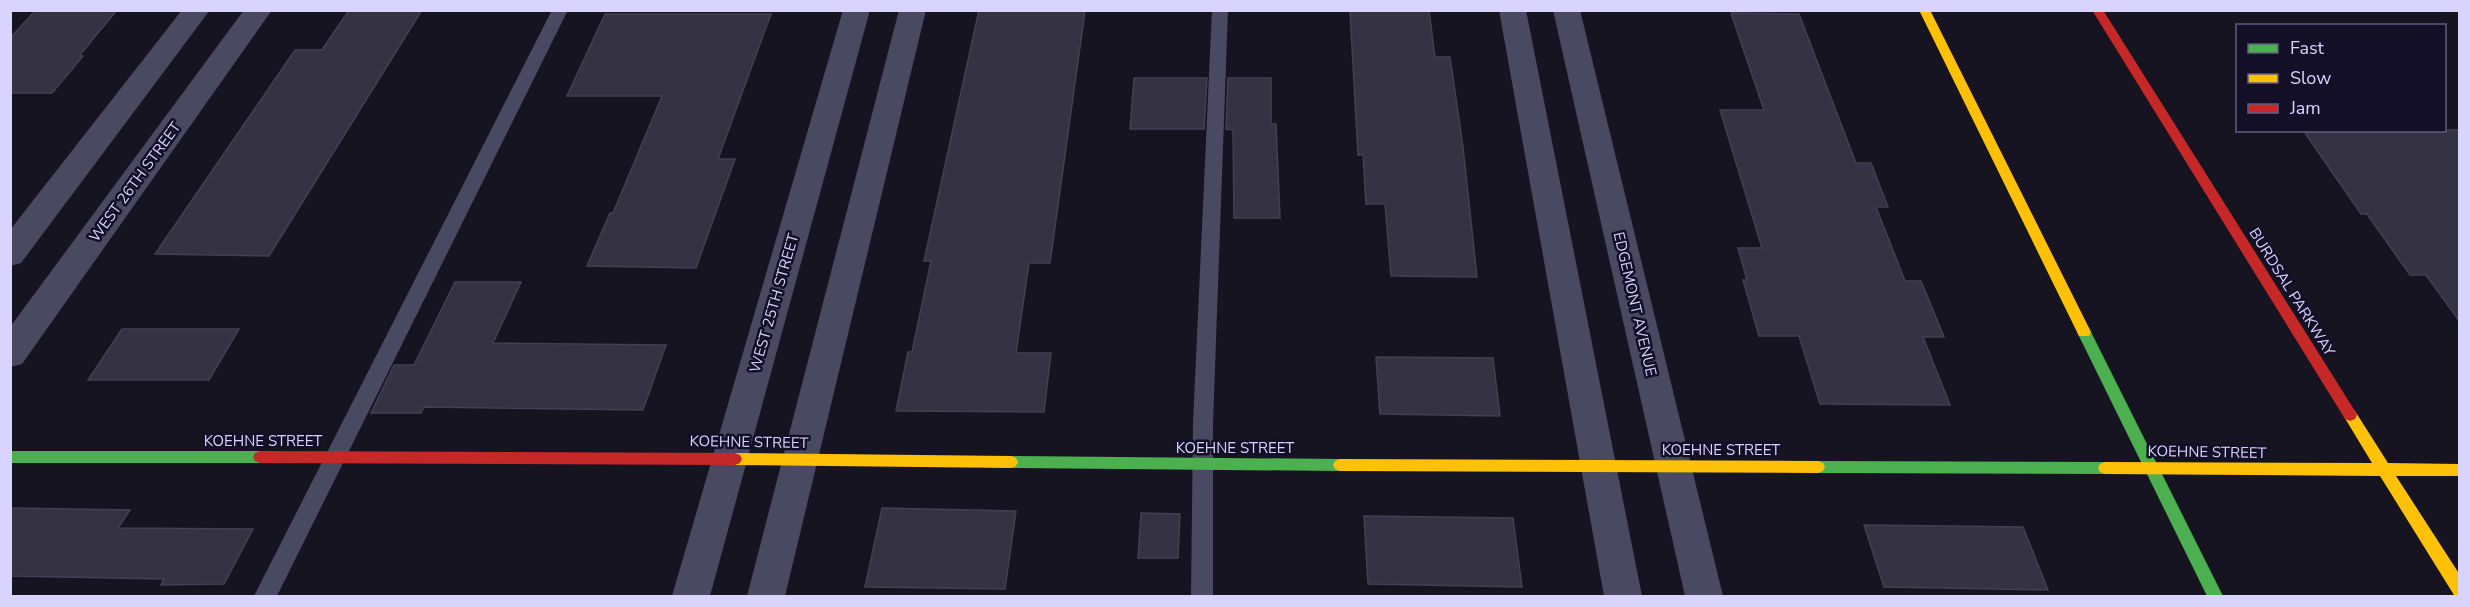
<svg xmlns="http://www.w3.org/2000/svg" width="2470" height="607" viewBox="0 0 2470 607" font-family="'Nunito Sans',sans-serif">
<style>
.building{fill:#343243;stroke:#433f54;stroke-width:1.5}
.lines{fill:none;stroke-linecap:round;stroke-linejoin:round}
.lane{fill:#4a4962;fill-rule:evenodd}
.street{fill:#4a4962;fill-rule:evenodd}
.fast{fill:#4caf50;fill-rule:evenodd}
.slow{fill:#ffc107;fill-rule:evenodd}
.jam{fill:#c62828;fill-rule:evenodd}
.labels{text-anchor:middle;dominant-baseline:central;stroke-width:5;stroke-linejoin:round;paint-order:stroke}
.street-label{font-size:15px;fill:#d9d4ff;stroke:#130f26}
</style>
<rect width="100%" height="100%" fill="#161421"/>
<path class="building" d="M36,10H117L79,56H83L52,93H10V38Z
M349,10H422L269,256L155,254L295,50H322Z
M979,10L1085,11L1050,263H1029L1016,353H1051L1044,412L896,411L908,352H912L931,261H924Z
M1350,10H1429L1435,57H1450L1463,147L1477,277L1391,276L1385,204H1366L1363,155H1358Z
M1731,13L1799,14L1856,163H1871L1888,207H1876L1905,281H1921L1944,337H1923L1950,405L1820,404L1799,336H1759L1743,280H1747L1738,248H1762L1720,110H1764Z
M605,14H771L718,159H735L696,268L587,266L610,213H613L662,96H567Z
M1134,78H1207L1204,129H1130Z
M1228,78H1271V124H1276L1280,218H1234L1233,130L1226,129Z
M2303,130H2460V322L2426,275H2410L2367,214H2361Z
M455,282H521L493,343L666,345L643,410L424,407L421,413H371L394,365H414Z
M122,329H239L209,380H88Z
M1376,357L1493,358L1500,416L1380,414Z
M10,508L130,510L118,528L253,529L224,584L161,585L164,579L10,576Z
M882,508L1016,511L1005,589L865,587Z
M1141,513L1180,514L1178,558H1138Z
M1364,516L1513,518L1522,587L1368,584Z
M1864,525L2023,527L2048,590L1884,587Z"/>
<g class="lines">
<path class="lane" d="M552,10H568L277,596H254Z
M1212,10H1228L1213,423V596H1191L1193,423Z"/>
<path class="street" d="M182,10H210L21,263L10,266V230Z
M244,10H272L22,364L10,367V327Z
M843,10H870L710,596H672Z
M899,10H926L785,596H747Z
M1499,10H1526L1642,596H1604Z
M1553,10H1580L1723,596H1685Z"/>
<path class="fast" d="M2084,327L2089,328L2223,596H2207L2077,332L2079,328Z
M10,451H260L265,453L267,457L265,461L260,463H10Z
M1011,456L1340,459L1345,461L1347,465L1345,469L1340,471L1011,468L1006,466L1004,462L1006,458Z
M1818,461L2105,462L2110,464L2112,468L2110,472L2105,474L1818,473L1813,471L1811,467L1813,463Z"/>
<path class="slow" d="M1919,10H1930L2091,332L2089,336H2079L2077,332Z
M2350,409L2355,411L2388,463L2460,464V476H2396L2460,575V596L2454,595L2380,476L2105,474L2100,472L2098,468L2100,464L2105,462L2372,463L2343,415L2345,411Z
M735,453L1011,456L1016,458L1018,462L1016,466L1011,468L735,465L730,463L728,459L730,455Z
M1340,459L1818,461L1823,463L1825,467L1823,471L1818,473L1340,471L1335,469L1333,465L1335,461Z"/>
<path class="jam" d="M2092,10H2103L2355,411L2357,415L2355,419L2350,421L2345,419Z
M260,451L735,453L740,455L742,459L740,463L735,465L260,463L255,461L253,457L255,453Z"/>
</g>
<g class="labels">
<g class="street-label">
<text transform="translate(135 182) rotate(-54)">WEST 26TH STREET</text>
<text transform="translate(2292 292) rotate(58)">BURDSAL PARKWAY</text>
<text transform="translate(774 303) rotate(-74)">WEST 25TH STREET</text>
<text transform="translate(1635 304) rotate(77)">EDGEMONT AVENUE</text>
<text x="263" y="441">KOEHNE STREET</text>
<text transform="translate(749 442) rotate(1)">KOEHNE STREET</text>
<text x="1235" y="448">KOEHNE STREET</text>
<text x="1721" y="450">KOEHNE STREET</text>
<text transform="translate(2207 452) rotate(1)">KOEHNE STREET</text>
</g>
</g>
<rect width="2470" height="607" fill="none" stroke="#d9d4ff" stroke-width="24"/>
<rect x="2236" y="24" width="210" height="108" fill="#130f26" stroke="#625e7d" stroke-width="1.5"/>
<rect x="2248" y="44" width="30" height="9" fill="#4caf50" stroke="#625e7d" stroke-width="1.5"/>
<text x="2290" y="54" font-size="18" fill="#d9d4ff">Fast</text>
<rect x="2248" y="74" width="30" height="9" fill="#ffc107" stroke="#625e7d" stroke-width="1.5"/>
<text x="2290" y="84" font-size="18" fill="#d9d4ff">Slow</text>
<rect x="2248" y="104" width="30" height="9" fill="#c62828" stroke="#625e7d" stroke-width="1.5"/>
<text x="2290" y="114" font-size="18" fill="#d9d4ff">Jam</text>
</svg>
